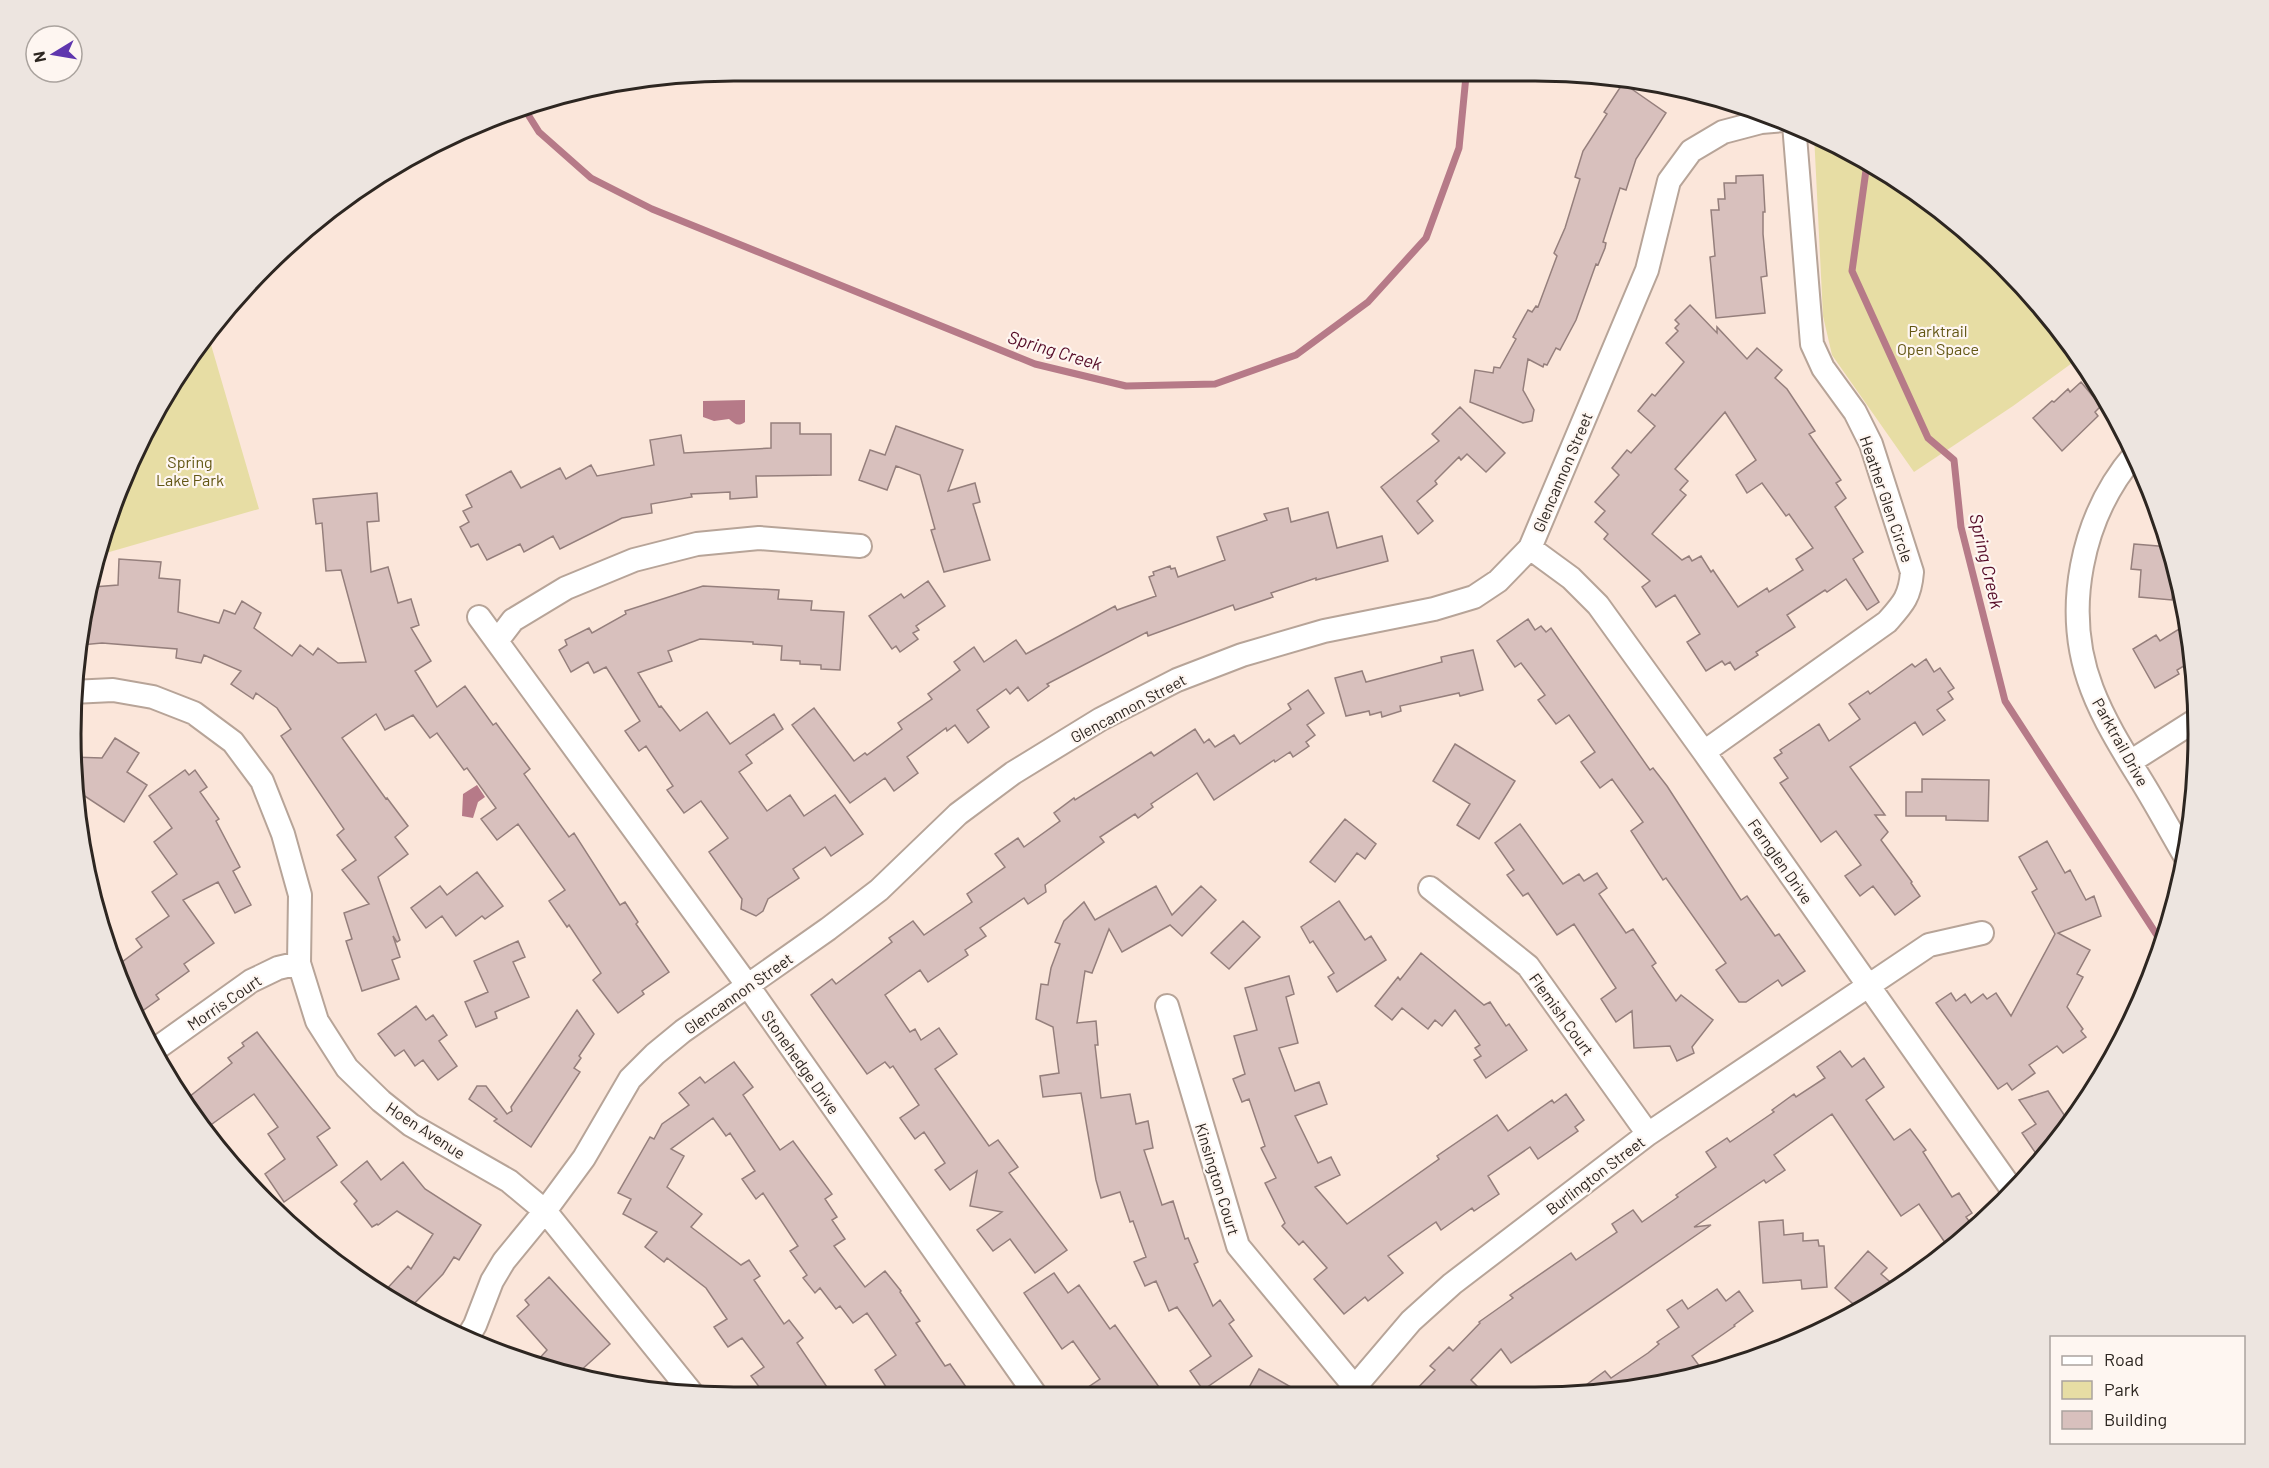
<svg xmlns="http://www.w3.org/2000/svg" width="2269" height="1468" viewBox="0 0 2269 1468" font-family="Barlow,sans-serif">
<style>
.green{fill:#e7dda4}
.water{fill:#b67a88}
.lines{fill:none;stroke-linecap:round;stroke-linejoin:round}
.stream{stroke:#b67a88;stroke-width:7}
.building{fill:#d8c0bd;stroke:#957f7c;stroke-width:1.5;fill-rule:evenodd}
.street-casing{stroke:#b7a498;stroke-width:26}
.street{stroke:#fff;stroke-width:22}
.labels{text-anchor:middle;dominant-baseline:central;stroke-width:4.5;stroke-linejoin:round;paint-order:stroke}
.park-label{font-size:16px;fill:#625613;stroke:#fef6f1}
.street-label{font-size:16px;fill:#2d2621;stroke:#fef6f1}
.water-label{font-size:18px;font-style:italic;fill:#540a26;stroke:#fef6f1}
.rim{fill:none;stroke:#2d2621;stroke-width:3}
</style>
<rect width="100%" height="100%" fill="#fbe6da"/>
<path class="green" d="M1814,134L1903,182L1972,235L2061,330L2079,358L2013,406L1914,472L1832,355L1823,316Z
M207,331L259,509L99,555L106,520L159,403Z"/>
<path class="water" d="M745,400V422C738,427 735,424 729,419L714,421L703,417V401Z
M477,785L485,797L478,802L473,818L462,816L463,794Z"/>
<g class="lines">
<path class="stream" d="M522,105L539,132L591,178L652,209L1035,364L1126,386L1215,384L1296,355L1368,302L1426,238L1459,148L1466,76
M1867,163L1852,271L1928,438L1954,460L1961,527L2005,701L2164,946"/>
</g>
<path class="building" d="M1623,83L1666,113L1636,159L1626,190L1620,188L1603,242L1606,243L1605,248L1598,265L1596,264L1576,320L1560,350L1556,348L1547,365L1544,364L1543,367L1528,359L1523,390L1534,410L1532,421L1523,423L1470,402L1475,370L1493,373L1494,367L1500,368L1516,339L1513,337L1528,310L1532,312L1536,306L1538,307L1557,256L1554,253L1565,228L1580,179L1575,177L1583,151L1607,114L1604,112Z
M1763,175L1765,212H1763V234L1767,276L1761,277L1765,313L1716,318L1710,257L1715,256L1711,210H1719L1718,199H1725L1724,183H1736V176Z
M1690,305L1717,333V327L1747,359L1757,348L1782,370L1775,378L1787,389L1815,431L1809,434L1841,480L1836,483L1846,498L1835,507L1863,552L1853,559L1879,602L1867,610L1846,579L1827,592L1825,590L1787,615L1795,627L1756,652L1758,655L1735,670L1730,662L1725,665L1722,661L1706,671L1687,642L1700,634L1675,595L1656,607L1642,587L1650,581L1604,539L1608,534L1595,522L1605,511L1595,502L1619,475L1612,468L1627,450L1631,453L1655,426L1638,411L1652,394L1655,396L1684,362L1666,343L1678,331L1675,328L1679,324L1675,320ZM1725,412L1756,460L1736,475L1747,493L1762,483L1786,516L1789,514L1813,548L1796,559L1803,570L1769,592L1767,588L1738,607L1713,570L1711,572L1701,556L1692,561L1689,556L1682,560L1652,534L1686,495L1680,490L1688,481L1675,469Z
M2081,382L2101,406L2095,412L2098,416L2062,451L2033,418L2052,401L2054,402L2068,389L2070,392Z
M1460,407L1505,453L1486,472L1467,454L1461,460L1459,457L1435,481L1437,484L1417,501L1433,521L1418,534L1381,487L1439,441L1432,434Z
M771,423H800V434H831V475L756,476L757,497L730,499V492L691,494L692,497L651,504L652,513L622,518L560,549L553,536L524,552L520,544L487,560L478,544L471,547L460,527L469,522L463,511L472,507L466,495L511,471L521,488L560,468L566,479L591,465L597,476L654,465L650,440L681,435L684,453L771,448Z
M896,426L963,450L948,491L975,483L980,502L973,504L990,560L944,572L931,530L935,529L920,475L896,466L887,490L859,480L870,450L885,455Z
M377,493L379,521L367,522L371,572L388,567L398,603L411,599L419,625L411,628L431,661L415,671L437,707L465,686L493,725L496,723L530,769L524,774L569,837L574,833L620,905L625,902L638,922L636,924L669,972L642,991L644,994L618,1013L593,980L601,973L569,925L567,927L549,901L565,890L518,824L497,840L481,819L496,808L467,768L464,770L437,733L430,738L413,715L385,730L376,714L342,738L386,799L387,798L408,826L395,837L408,854L378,877L400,940L397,942L393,936L400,957L392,960L399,979L362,991L346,941L352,939L344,913L369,904L342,870L356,860L337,835L344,829L281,736L291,729L277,708L256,693L253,699L231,684L241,671L204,655L201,663L176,658L177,649L102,643L81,645L93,587L118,585L119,559L161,562L159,578L180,580L178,612L219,623L224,610L235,614L242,601L261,613L254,628L292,656L300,645L313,655L318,648L338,663L366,662L341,570L326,571L322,523L316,524L313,499Z
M1288,508L1291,522L1328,512L1337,548L1382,536L1388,561L1316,580V578L1271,593L1273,597L1235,610L1233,605L1148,636L1147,632L1047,684L1049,686L1028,701L1018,687L1010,694L1006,689L977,710L989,727L968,743L955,725L947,731L946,728L907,757L918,773L894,791L885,778L850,803L792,725L814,708L854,761L865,753L867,755L902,729L898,723L932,699L928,694L960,670L954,662L974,647L984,662L1016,640L1026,654L1115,606L1117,610L1156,596L1149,577L1154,575L1153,572L1170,566L1171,569L1175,568L1178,577L1225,560L1217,537L1267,520L1264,514Z
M2134,544L2170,547L2175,561L2172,600L2139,597L2141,570L2131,569Z
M928,581L945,606L916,626L919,630L913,633L918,639L900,652L896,646L892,649L869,616L901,594L904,598Z
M703,586L779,590L778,599L812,601L811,610L844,612L840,670L821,669V665L800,664V661L781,660L782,646L753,644V642L700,639L668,651L672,661L638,673L659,707L661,706L680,731L707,712L730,744L774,714L783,729L746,755L752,763L739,772L767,811L790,795L804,816L835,795L863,834L831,856L825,847L793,869L799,878L768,899L763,911L756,916L741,909L742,899L709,852L728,838L701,801L684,813L667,790L673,786L646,746L639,751L625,731L640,721L606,667L594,673L588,662L571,672L559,650L567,645L565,640L589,628L592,633L626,614L625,611Z
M1528,619L1535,630L1541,626L1546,632L1551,628L1650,770L1653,768L1667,786L1741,900L1747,896L1775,936L1779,934L1805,971L1782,986L1778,980L1746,1002H1739L1716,970L1726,963L1666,878L1663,880L1631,831L1643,822L1612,779L1600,788L1581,762L1595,752L1569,715L1556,724L1538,700L1545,695L1521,663L1515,667L1497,641Z
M2179,629L2190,648L2192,661L2177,670L2179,674L2155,688L2133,649L2156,635L2160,641Z
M1473,650L1483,690L1460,696L1459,693L1400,706L1401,711L1382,717L1381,712L1370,715L1369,711L1346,716L1335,678L1362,671L1366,682L1442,662L1441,657Z
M1926,659L1934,672L1940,668L1954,688L1948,692L1953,699L1937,710L1945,720L1923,735L1915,722L1850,767L1885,815H1875L1888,832L1881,840L1912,882L1911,883L1920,896L1895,915L1873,886L1860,896L1845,876L1861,865L1836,831L1821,842L1780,783L1788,778L1774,758L1782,753L1780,750L1819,724L1829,741L1860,719L1849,704L1868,691L1870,694L1912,664L1915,667Z
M1308,690L1324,713L1307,725L1315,735L1306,742L1309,746L1293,757L1290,752L1275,762L1274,760L1214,800L1197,773L1151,804L1153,807L1138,818L1135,814L1100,837L1104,842L1045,885L1046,892L1028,904L1024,898L980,928L986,936L965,950L968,955L928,982L920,970L885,995L910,1032L915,1029L921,1040L939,1028L957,1054L935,1069L989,1146L998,1140L1018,1167L1009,1173L1067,1250L1035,1273L1010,1239L993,1251L977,1230L1002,1212L970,1206L977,1171L950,1190L935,1170L945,1163L924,1132L915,1139L900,1118L919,1105L893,1066L890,1068L885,1062L867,1074L811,995L832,979L836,984L892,942L889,938L913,921L924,935L972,902L967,894L1005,867L995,854L1018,838L1024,847L1060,821L1054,813L1074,798L1075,800L1151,752L1154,756L1195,729L1204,743L1209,739L1215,747L1234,735L1240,744L1291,709L1288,704Z
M115,738L139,753L127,772L147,785L124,822L74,789L72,778V757L102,758Z
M1455,744L1515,781L1479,839L1457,825L1470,804L1433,781Z
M185,770L189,775L195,770L207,787L200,792L219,819L216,821L240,867L233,871L251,905L235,913L218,882L183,900L214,943L184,964L189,971L156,995L159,999L138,1014L118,965L142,947L136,939L169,916L152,892L177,874L154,842L172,828L149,796Z
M1922,779L1989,780L1988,821L1946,820V816H1906V792H1922Z
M1345,819L1376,844L1365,859L1357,853L1335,882L1310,862Z
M1520,824L1563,884L1579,874L1584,881L1597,873L1607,888L1599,894L1626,933L1633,929L1656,963L1652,966L1676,1001L1681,995L1713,1020L1692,1047L1694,1053L1677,1061L1670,1046L1634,1048L1632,1011L1616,1022L1601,999L1616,988L1574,924L1557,935L1528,893L1523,896L1507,875L1514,870L1495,843Z
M2047,841L2065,873L2070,870L2086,900L2094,896L2101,916L2058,933L2090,950L2077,974L2083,977L2067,1007L2083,1029L2081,1031L2086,1037L2063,1053L2057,1046L2029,1065L2035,1073L2012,1090L2007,1083L1998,1089L1936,1003L1951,993L1956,1001L1965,994L1971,1003L1983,994L1987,999L1996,993L2011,1016L2055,934L2032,892L2037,889L2019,857Z
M477,872L503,906L485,919L482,916L456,936L442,916L426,928L411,908L440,886L447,895Z
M1156,886L1172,915L1201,886L1216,900L1182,936L1170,925L1122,952L1109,929L1092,973L1085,971L1077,1023L1096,1021L1098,1045H1095L1101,1098L1130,1094L1136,1124L1148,1121L1153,1148L1144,1150L1162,1205L1173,1201L1185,1239L1188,1238L1198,1262L1194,1264L1213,1306L1220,1300L1234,1320L1229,1324L1252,1356L1203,1390L1190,1371L1211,1356L1177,1307L1169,1311L1156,1281L1145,1286L1134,1262L1146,1257L1133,1221L1130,1222L1120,1192L1101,1198L1096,1180L1081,1093L1043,1097L1040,1076L1059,1073L1053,1027L1036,1019L1041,984L1048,985L1051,968L1060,944L1055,942L1064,921L1084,902L1095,920Z
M1339,901L1365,940L1371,936L1386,960L1337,992L1328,977L1334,973L1313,941L1310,943L1301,927Z
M1243,921L1260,937L1229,969L1211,953Z
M518,941L525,957L513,962L529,997L495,1012L497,1018L476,1027L465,1002L488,992L474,961Z
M1421,953L1484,1005L1490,1002L1506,1026L1509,1024L1527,1050L1486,1078L1474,1060L1481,1056L1475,1048L1480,1045L1455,1010L1442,1026L1435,1020L1428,1029L1402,1008L1392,1020L1375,1006L1398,977L1400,980Z
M1289,976L1294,994L1286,997L1298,1043L1279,1048L1295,1091L1319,1082L1327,1104L1295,1116L1318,1163L1331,1157L1340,1175L1315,1187L1347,1224L1439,1159L1437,1156L1497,1115L1508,1131L1552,1100L1554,1103L1566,1094L1584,1120L1575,1127L1578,1131L1538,1159L1530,1147L1488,1176L1499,1194L1474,1211L1472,1208L1441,1230L1436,1222L1388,1256L1403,1273L1368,1301L1365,1297L1344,1314L1314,1279L1327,1268L1303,1241L1299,1245L1282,1226L1285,1223L1265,1183L1276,1178L1261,1148L1265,1146L1249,1099L1242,1102L1233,1079L1245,1074L1234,1036L1257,1030L1245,988Z
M416,1006L426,1020L433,1015L447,1035L439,1041L457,1066L438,1080L423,1060L415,1066L404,1050L395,1056L378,1034Z
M577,1010L594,1034L579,1056L581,1058L574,1068L580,1072L531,1147L494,1121L497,1119L469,1099L477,1086H486L507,1114L512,1111L511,1107Z
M257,1032L330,1128L317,1137L337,1165L284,1202L265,1174L285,1159L268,1134L278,1127L254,1094L205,1129L184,1101L232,1063L228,1058L244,1046L242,1043Z
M1840,1051L1852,1067L1864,1058L1884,1087L1866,1100L1894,1140L1910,1129L1926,1150L1923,1152L1952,1197L1959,1193L1972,1213L1966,1217L1974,1228L1950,1250L1919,1204L1901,1216L1832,1114L1774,1155L1785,1170L1766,1183L1764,1180L1694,1227L1711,1225L1511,1363L1501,1349L1471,1380L1487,1396L1411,1395L1435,1370L1430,1366L1449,1347L1453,1351L1480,1323L1479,1322L1513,1298L1510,1295L1571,1253L1576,1260L1617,1232L1612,1224L1633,1210L1642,1222L1678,1197L1676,1195L1716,1167L1706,1152L1727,1138L1730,1142L1774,1112L1772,1110L1794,1094L1796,1097L1825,1078L1817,1067Z
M734,1062L753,1087L743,1095L780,1150L793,1141L832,1194L825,1199L837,1217L832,1220L845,1239L834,1246L865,1287L885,1271L901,1291L900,1292L920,1321L916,1323L945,1366L950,1364L966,1387L956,1393H890L875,1370L896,1355L867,1313L853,1323L840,1306L836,1309L820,1288L815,1293L803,1278L807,1275L790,1251L798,1246L763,1193L756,1199L742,1179L755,1171L730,1133L726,1136L713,1118L671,1149L684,1156L667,1187L702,1214L691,1227L741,1265L749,1260L760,1276L754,1280L784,1324L789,1320L803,1338L797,1343L831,1393L763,1392L751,1376L764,1367L742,1338L728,1347L714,1327L727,1319L706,1288L667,1258L664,1262L645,1247L657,1232L623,1214L631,1199L618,1193L650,1137L654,1139L662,1124L689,1105L679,1093L700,1077L705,1083Z
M2048,1091L2069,1122L2041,1161L2022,1133L2036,1124L2019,1100Z
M367,1161L381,1180L403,1162L425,1189L481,1225L459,1260L454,1257L443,1274L407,1311L382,1294L408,1266L411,1269L433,1234L397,1211L378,1225L377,1224L372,1227L354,1204L357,1201L341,1182Z
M1783,1220L1784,1235L1803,1233V1241L1818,1240L1819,1246H1824L1827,1287L1802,1289L1801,1280L1763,1283L1759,1222Z
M1868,1251L1887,1268L1881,1274L1896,1287L1860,1310L1835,1288Z
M1054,1273L1068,1293L1079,1285L1110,1329L1115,1325L1164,1394H1078L1100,1379L1073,1341L1062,1349L1024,1293Z
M549,1277L610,1344L578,1373L536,1362L547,1350L517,1316L529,1305L525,1300Z
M1717,1289L1726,1301L1739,1291L1753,1311L1734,1325L1735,1326L1692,1356L1703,1371L1694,1377L1571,1396L1605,1371L1611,1378L1648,1353L1659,1344L1657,1342L1679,1327L1667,1310L1682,1300L1688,1309Z
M1259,1369L1305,1395H1245Z"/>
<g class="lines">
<g class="street-casing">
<path id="street" d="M2135,454C2081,517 2062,611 2092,689C2105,723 2125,754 2144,785C2158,808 2171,832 2185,856
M1530,548L1571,578L1598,605L1704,752L2013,1191
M479,617L748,986L1035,1394
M497,641L513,620L566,588L634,560L697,544L759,538L860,546
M72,692L113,690L153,697L194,713L233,742L262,781L283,834L300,895L299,963L317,1021L347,1068L381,1101L411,1125L509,1181L545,1211L691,1392
M1704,752L1887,622C1903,604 1910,597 1912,572L1871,444L1855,412L1823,368L1812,344L1794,124
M2130,762L2196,720
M1430,888L1528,966L1648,1134
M1167,1006L1238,1246L1354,1386
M153,1051L251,981L278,968L299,963
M466,1340L475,1325L492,1281L504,1261L545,1211L584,1158L630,1079L655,1054L683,1031L828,929L879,890L958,814L1013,773L1101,719L1177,680L1242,655L1324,631L1434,609L1474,597L1498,581L1530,548L1647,270L1669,181L1691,151L1723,132L1761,122L1784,120
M1348,1395L1411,1321L1452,1284L1648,1134L1929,945L1982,933"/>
</g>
<use href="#street" class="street"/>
</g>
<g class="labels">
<g class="park-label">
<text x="1938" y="330">Parktrail<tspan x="1938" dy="18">Open Space</tspan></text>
<text x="190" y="461">Spring<tspan x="190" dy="18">Lake Park</tspan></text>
</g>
<g class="street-label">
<text transform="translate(1562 472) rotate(-67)">Glencannon Street</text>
<text transform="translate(1887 499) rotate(71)">Heather Glen Circle</text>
<text transform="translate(1128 708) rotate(-28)">Glencannon Street</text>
<text transform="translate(2121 742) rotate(61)">Parktrail Drive</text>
<text transform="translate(1781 861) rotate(55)">Fernglen Drive</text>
<text transform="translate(738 993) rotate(-35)">Glencannon Street</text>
<text transform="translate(224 1002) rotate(-34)">Morris Court</text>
<text transform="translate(1562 1014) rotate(54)">Flemish Court</text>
<text transform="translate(801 1062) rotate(55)">Stonehedge Drive</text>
<text transform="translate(426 1130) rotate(33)">Hoen Avenue</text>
<text transform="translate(1595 1175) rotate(-37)">Burlington Street</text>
<text transform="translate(1218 1179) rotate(73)">Kinsington Court</text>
</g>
<g class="water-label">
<text transform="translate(1055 350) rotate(17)">Spring Creek</text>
<text transform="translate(1987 561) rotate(77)">Spring Creek</text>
</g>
</g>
<path d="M0 0H2269V1468H0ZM734 81H1535A653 653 0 0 1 2188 734V734A653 653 0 0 1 1535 1387H734A653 653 0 0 1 81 734V734A653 653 0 0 1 734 81Z" fill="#ede5e0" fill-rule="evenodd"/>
<path class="rim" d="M734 81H1535A653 653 0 0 1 2188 734V734A653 653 0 0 1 1535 1387H734A653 653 0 0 1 81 734V734A653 653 0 0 1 734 81Z"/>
<rect x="2050" y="1336" width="195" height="108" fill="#fef6f1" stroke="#aaa39e" stroke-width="1.5"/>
<rect x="2062" y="1356" width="30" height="9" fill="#ffffff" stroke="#aaa39e" stroke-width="1.5"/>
<text x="2104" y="1366" font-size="18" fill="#2d2621">Road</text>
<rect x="2062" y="1381" width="30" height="18" fill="#e7dda4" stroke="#aaa39e" stroke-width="1.5"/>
<text x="2104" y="1396" font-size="18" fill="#2d2621">Park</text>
<rect x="2062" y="1411" width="30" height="18" fill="#d8c0bd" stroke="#aaa39e" stroke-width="1.5"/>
<text x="2104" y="1426" font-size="18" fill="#2d2621">Building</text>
<g transform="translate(54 54) rotate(259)"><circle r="28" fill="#fef6f1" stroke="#aaa39e" stroke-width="1.5"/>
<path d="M0-4.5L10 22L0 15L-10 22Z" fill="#5f36ae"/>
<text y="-9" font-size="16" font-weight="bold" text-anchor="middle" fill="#2d2621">N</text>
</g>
</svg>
